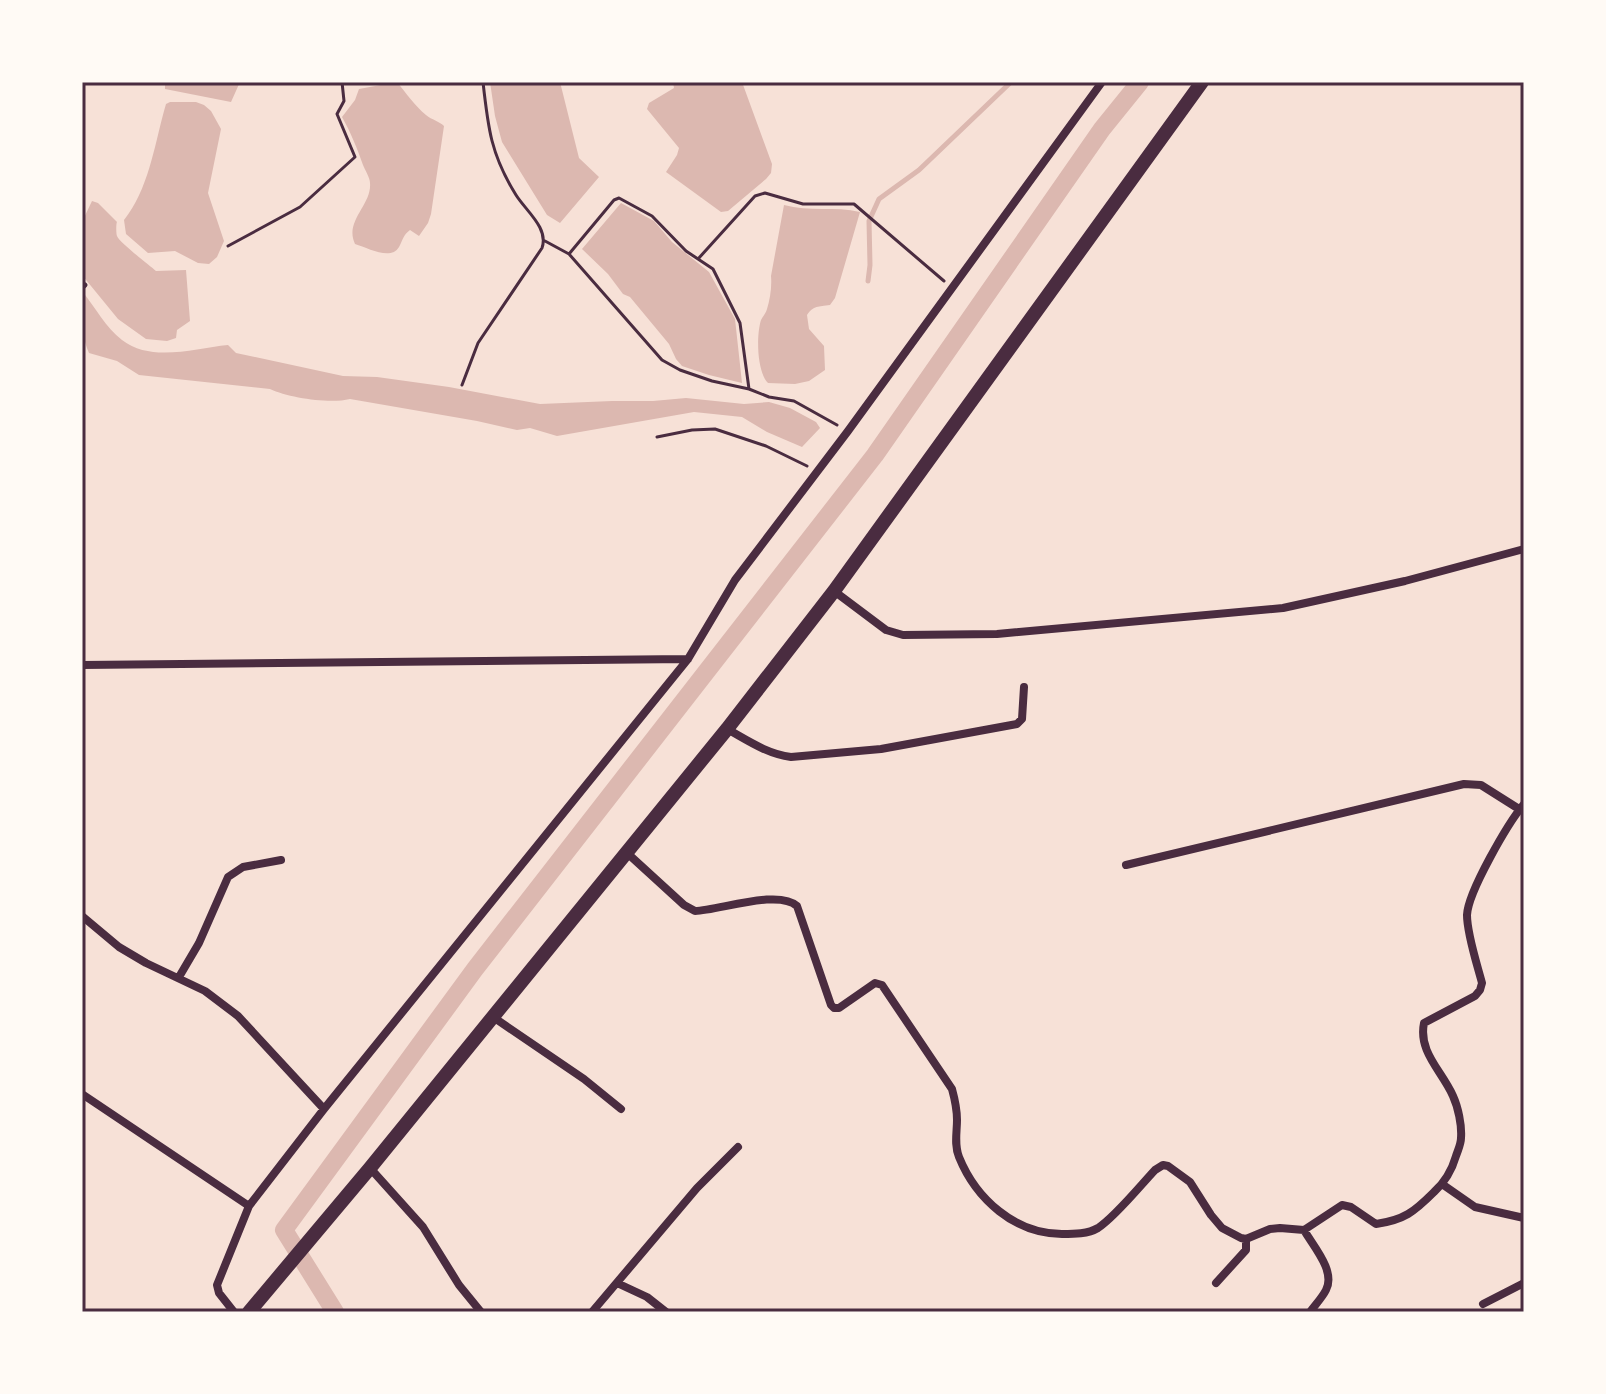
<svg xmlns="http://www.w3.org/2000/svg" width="1606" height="1394" viewBox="0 0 1606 1394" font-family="Georgia,serif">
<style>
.water{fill:#dcb8b0}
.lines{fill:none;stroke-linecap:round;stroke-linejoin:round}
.stream{stroke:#dcb8b0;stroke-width:5}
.canal{stroke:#dcb8b0;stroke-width:18}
.path{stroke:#4a2c40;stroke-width:3}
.service{stroke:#4a2c40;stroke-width:5}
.minor{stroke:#4a2c40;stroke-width:8}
.secondary{stroke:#4a2c40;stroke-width:14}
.neatline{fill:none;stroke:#4a2c40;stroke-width:3}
</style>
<rect width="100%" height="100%" fill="#f7e1d7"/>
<path class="water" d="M165,82H240L231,102L165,89Z
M397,82C406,93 415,106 426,115C432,120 439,121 444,126L431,214L428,223L419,236L410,230C403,235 403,240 399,247C391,261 368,248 355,244C344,221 372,205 370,183C370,178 365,170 363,165C357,148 351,133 342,117L355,100L359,89Z
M490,82H560L579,158L599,177L560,223L547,215L502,142L495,116Z
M673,82H742L772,164L771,173L766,179L728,211L721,212L666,172L677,155L679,148L647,109L649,103L674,88Z
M170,102H196L204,105L211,111L221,129L208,193L224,241L217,257L209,264L198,263L175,251L148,253L126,234L124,220C148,190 154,148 164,111L166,104Z
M92,201L98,203L117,222C116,223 116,234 117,236C118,241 149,265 156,271L186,270L190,321L177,330L176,338L167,341L146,339L118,319L82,275V222Z
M621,203L654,221L672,242L709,272L735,319L742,383L709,375L682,366L676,359L669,344L630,297L623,294L608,274L582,249Z
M784,205C809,212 835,206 860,212L835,298L830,305C818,307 814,305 807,315L809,329L824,346L825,370L809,381L795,384L768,383C757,372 756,336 761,320C763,316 766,313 767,309C770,299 772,287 771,276Z
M82,291C95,307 106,328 122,340C152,363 195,348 228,345L236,353L343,376L377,377L449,387L540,404L612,401H653L686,398L744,404L769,402L790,408L816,422L820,428L802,447L767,432L742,417L694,412L557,436L530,428L517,430L477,421L350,399C330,404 289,398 270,389L139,375L117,361L89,353C80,333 82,312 82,291Z"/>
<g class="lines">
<path class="stream" d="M868,281L870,265L869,221L879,199L919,170L1011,82"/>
<path class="canal" d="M335,1312L284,1230L475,969L875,455L1102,129L1140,82"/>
<path class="path" d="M545,241L569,254L662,360L680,370L712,381L749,389L769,397L794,401L837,425
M228,246L300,207L355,157L337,114L344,101L342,82
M569,254L614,200L619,198L652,216L686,251L713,269L740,323L749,389
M698,259L755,196L765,193L803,204H854L944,281
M462,385L478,343L542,248C549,228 526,211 516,195C491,155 488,128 483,82
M657,437L692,430L715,429L766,446L807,466"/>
<path class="service" d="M82,288L85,285"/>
<path class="minor" d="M834,591L886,630L903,635L997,634L1283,608L1405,581L1524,549
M82,665L688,659
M727,729C747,740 767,754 791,757L881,749L1017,724L1022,719L1024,687
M626,852L684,905L695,911C720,910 779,889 797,906L831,1005L834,1008H839L875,983L882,985L952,1089C955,1100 957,1109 957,1120C957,1132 954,1145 959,1157C976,1199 1015,1234 1062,1234C1074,1234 1088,1234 1098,1228C1115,1217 1140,1186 1155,1170L1163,1165L1168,1166L1190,1182L1211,1215L1222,1228L1241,1238L1246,1239L1270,1229L1280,1228L1304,1230L1342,1205L1351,1207L1376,1224C1404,1220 1414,1212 1434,1192C1445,1182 1452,1170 1456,1156C1458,1150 1461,1144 1461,1138C1462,1125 1458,1107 1453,1096C1442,1071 1418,1052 1424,1023L1475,996L1480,990L1482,983C1477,964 1467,934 1467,915C1468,892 1508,823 1524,804
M1126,865L1464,784L1481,785L1519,809
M82,916L119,947L146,963L205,991L238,1016L324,1109
M179,977L199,943L228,877L243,867L281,860
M493,1017L584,1079L621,1109
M82,1094L249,1206L217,1285L219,1293L234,1312
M370,1168L423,1227L459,1285L481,1312
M1442,1184L1475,1207L1524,1218
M249,1206L324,1109L688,659L735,580L848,431L1102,82
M1304,1230C1313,1246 1336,1271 1326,1290C1322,1298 1315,1305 1310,1312
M617,1283L647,1297L666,1312
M1216,1283L1246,1250V1239
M1483,1304L1524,1283
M592,1312L697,1188L738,1147"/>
<path class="secondary" d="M249,1312L370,1168L727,729L834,591L1202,82"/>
</g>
<rect width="1606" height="1394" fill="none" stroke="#fffaf5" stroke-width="168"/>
<rect x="84" y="84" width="1438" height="1226" class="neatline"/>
</svg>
